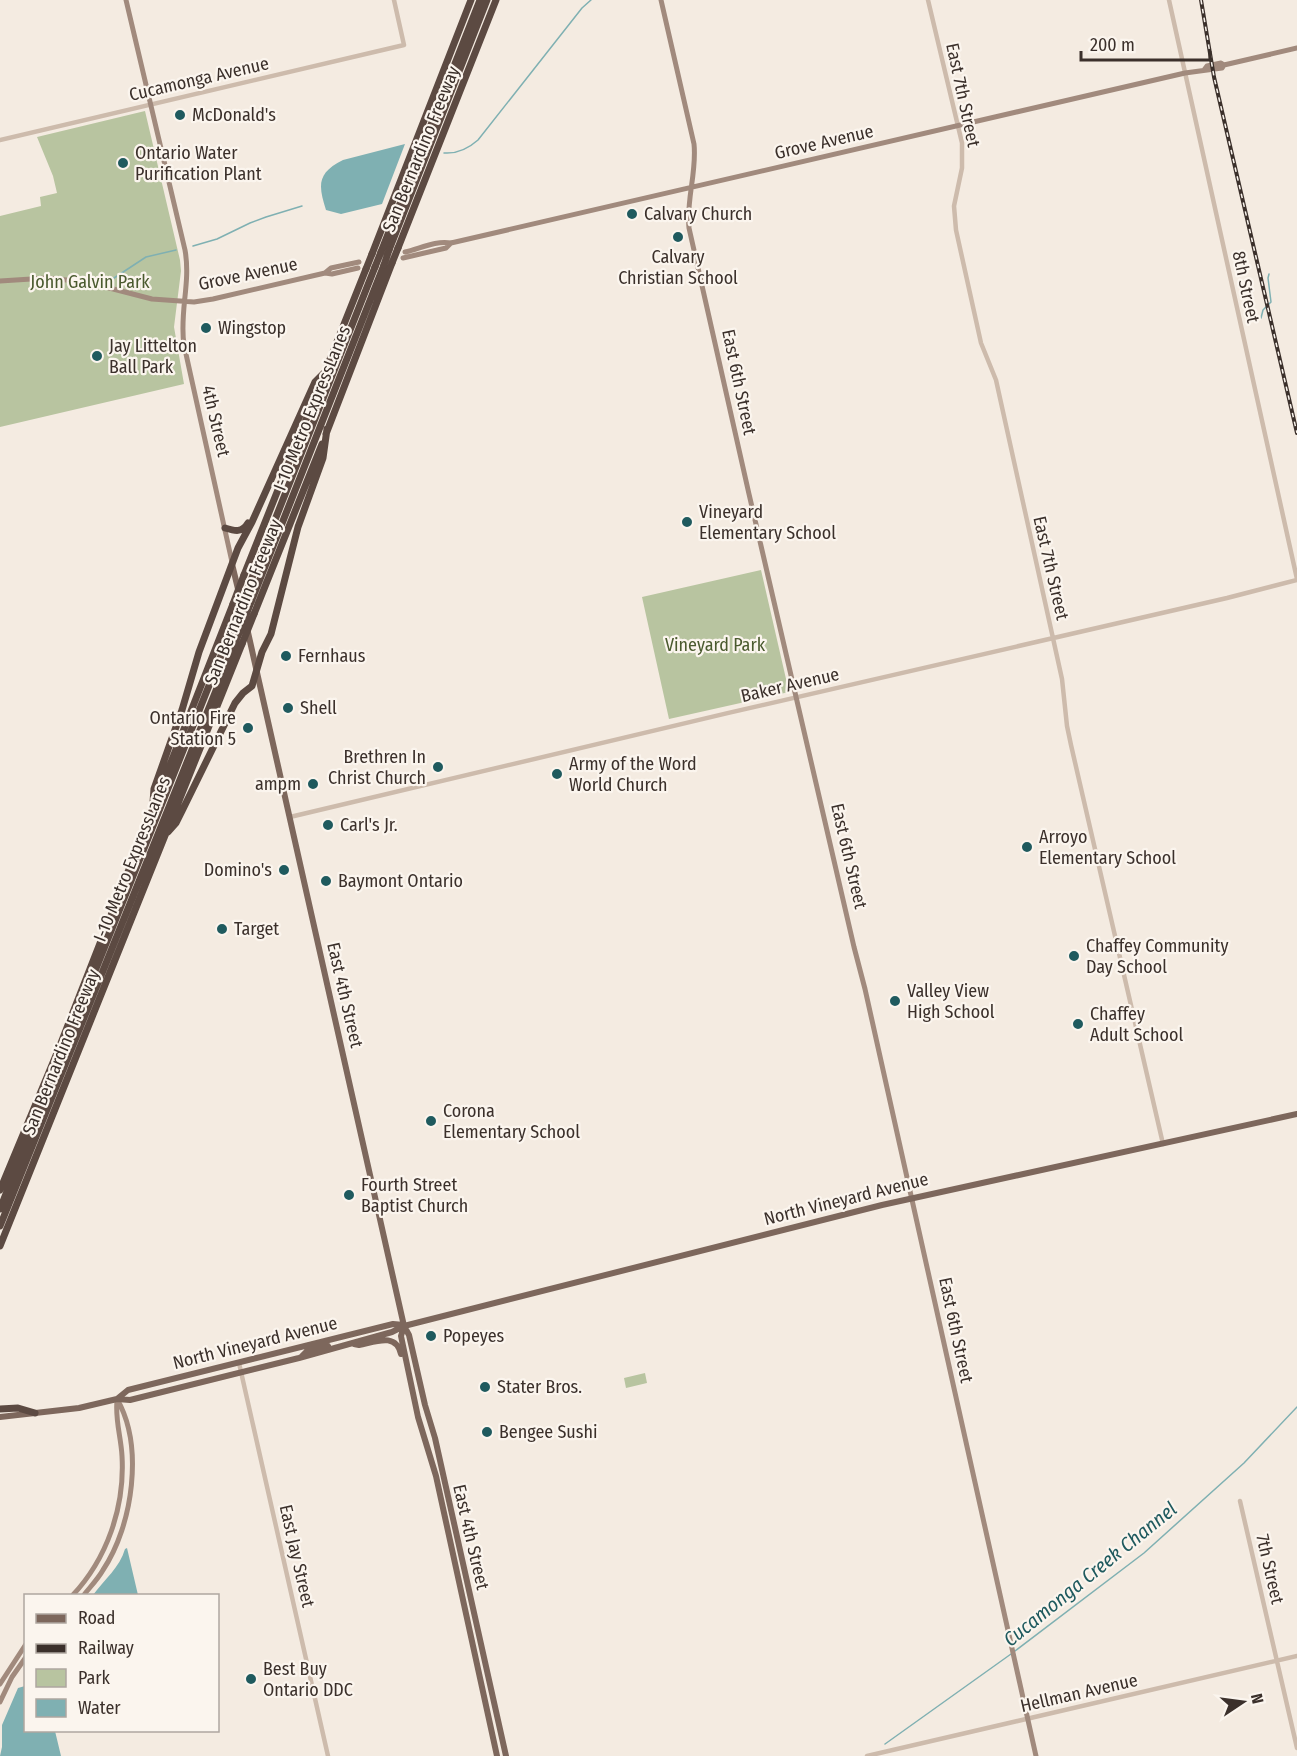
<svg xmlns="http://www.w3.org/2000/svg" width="1297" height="1756" viewBox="0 0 1297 1756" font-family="'Fira Sans Condensed',sans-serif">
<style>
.green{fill:#b8c4a0}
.water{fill:#7fb0b2}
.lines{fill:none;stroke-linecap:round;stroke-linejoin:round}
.stream{stroke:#7fb0b2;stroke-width:1.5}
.tertiary{stroke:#cdbbac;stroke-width:4.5}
.secondary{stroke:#a18a7d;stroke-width:5}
.primary{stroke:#7d675c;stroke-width:6}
.motorway{stroke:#5c4a42;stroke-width:7}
.rail-casing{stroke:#3b302b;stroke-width:4}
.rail{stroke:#fbf5ee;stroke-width:1.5;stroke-dasharray:4.5;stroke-linecap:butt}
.motorway-bridge{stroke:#5c4a42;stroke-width:7}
.poi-dot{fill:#1f5a5e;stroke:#fbf5ee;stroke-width:2}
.labels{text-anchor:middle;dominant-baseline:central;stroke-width:4.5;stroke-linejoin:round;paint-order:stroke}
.street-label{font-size:18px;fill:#3b302b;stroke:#fbf5ee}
.poi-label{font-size:18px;fill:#3b302b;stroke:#fbf5ee;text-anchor:start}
.park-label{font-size:18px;fill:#4a5a2e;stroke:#fbf5ee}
.water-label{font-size:20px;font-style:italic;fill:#1f5a5e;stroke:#fbf5ee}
</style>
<rect width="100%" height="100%" fill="#f4ebe1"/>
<path class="green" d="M145,111L180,260L181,271L174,327L184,384L0,427V216L41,206L40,197L57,193L53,176L37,137Z
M761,570L789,692L669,719L642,597Z
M645,1373L647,1383L626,1388L624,1378Z"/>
<path class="water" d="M405,144L382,204L341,214L326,210C318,185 317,173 343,160Z
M127,1548L138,1595H93C104,1580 120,1567 125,1549Z
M25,1686L26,1730L55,1731L61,1756H0L2,1747V1725L18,1688Z"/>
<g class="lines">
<path class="stream" d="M444,153C457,154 469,148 478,140L582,8L591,0
M193,246L217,239L250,223L266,217L302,206
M111,280L146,257L176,250
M1261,318L1263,310L1271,302L1268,278L1269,274
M1015,1651L1144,1553L1244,1463L1297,1407
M885,1744L1011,1654"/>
<path class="tertiary" d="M928,0L962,143V168L954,206L956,230L981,343L996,380L1062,679L1067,726L1071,745L1163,1144
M1169,0L1297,579
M0,140L404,45L394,0
M290,817C602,742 914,669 1227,598L1297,580
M239,1363L328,1756
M1240,1501L1297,1748
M867,1756L1297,1656"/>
<path class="secondary" d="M126,0L185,250C191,283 179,313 184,345L232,562
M661,0L694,144C697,172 686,200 689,228L749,494L854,947L865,989L1036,1756
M1204,70L1207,66L1221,63L1224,65
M405,252C419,249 436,240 451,243L1185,73L1222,68L1224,65L1297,48
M403,258L446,248L451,243
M325,273L331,268L359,262
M0,281L47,278L86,282L152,299L194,302L213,299L325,273L332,274L358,268
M72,1596C107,1559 125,1507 122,1456C121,1437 115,1420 117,1401
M83,1596C90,1587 98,1579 103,1570C133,1525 144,1446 117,1399
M0,1684L26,1644
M0,1702L12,1677L26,1657"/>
<path class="primary" d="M232,564L245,618
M247,628L404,1326L409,1335L425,1405L435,1438L506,1756
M404,1326L401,1336L418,1417L436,1476L497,1756
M354,1344L359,1345C375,1342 396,1332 401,1354
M302,1356L306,1352L328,1346
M117,1399L128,1390L393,1324L404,1325
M0,1417L79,1408L117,1399L130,1400L299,1358L392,1332L404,1326L882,1205L1297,1114"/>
<path class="motorway" d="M398,248L496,0
M389,250L487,0
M381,252L480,0
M372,254L471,0
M326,434L392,263
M225,528C235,531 242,533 248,523
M244,575L366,269
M248,588L375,267
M251,602L384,265
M254,614L322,444
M153,802L154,789L182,710L199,652L238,548L252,522L315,382L327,370
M168,832L176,823L182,811L235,703L243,693L252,686L262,652L271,634L298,527L323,458L327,429
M0,1190L59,1048L233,604
M0,1209L236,618
M0,1226L240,631
M0,1246L242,644
M0,1409L18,1408L35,1413"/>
<g class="rail-casing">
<path id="rail" d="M1201,0L1214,77L1297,433"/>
</g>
<use href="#rail" class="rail"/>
<path class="motorway-bridge" d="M392,263L398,248
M384,265L389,250
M375,267L381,252
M366,269L372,254
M233,604L244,575
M236,618L248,588
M240,631L251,602
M242,644L254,614"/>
</g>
<g class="poi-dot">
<circle cx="180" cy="115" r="6"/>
<circle cx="123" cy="163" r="6"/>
<circle cx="632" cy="214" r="6"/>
<circle cx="678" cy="237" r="6"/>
<circle cx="206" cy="328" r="6"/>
<circle cx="97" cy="356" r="6"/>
<circle cx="687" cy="522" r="6"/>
<circle cx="286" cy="656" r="6"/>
<circle cx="288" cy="708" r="6"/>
<circle cx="248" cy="728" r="6"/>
<circle cx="438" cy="767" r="6"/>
<circle cx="557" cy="774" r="6"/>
<circle cx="313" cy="784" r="6"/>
<circle cx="328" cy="825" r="6"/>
<circle cx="1027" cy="847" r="6"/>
<circle cx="284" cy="870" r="6"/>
<circle cx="326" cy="881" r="6"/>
<circle cx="222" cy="929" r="6"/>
<circle cx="1074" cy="956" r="6"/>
<circle cx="895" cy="1001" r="6"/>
<circle cx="1078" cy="1024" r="6"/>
<circle cx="431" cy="1121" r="6"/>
<circle cx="349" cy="1195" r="6"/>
<circle cx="431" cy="1336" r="6"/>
<circle cx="485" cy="1387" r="6"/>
<circle cx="487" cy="1432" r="6"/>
<circle cx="251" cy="1679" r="6"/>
</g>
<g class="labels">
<g class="street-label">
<text transform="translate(199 79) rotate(-13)">Cucamonga Avenue</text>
<text transform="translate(963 95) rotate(78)">East 7th Street</text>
<text transform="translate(824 142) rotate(-13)">Grove Avenue</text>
<text transform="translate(421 149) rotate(-68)">San Bernardino Freeway</text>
<text transform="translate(248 274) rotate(-12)">Grove Avenue</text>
<text transform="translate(1246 287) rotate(78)">8th Street</text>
<text transform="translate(739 382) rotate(78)">East 6th Street</text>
<text transform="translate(312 408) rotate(-68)">I-10 Metro ExpressLanes</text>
<text transform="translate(216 421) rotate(77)">4th Street</text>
<text transform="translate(1051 568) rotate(77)">East 7th Street</text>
<text transform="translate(243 602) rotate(-68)">San Bernardino Freeway</text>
<text transform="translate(790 685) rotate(-13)">Baker Avenue</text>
<text transform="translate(849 856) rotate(77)">East 6th Street</text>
<text transform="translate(132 859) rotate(-68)">I-10 Metro ExpressLanes</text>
<text transform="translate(345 995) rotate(77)">East 4th Street</text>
<text transform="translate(61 1052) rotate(-68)">San Bernardino Freeway</text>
<text transform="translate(846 1199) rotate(-14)">North Vineyard Avenue</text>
<text transform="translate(956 1330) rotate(78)">East 6th Street</text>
<text transform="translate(255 1343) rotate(-14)">North Vineyard Avenue</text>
<text transform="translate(471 1537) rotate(77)">East 4th Street</text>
<text transform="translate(297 1556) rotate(77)">East Jay Street</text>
<text transform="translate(1270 1569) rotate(77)">7th Street</text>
<text transform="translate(1079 1693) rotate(-13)">Hellman Avenue</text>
</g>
<g class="poi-label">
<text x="192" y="115">McDonald's</text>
<text x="135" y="153">Ontario Water<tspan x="135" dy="21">Purification Plant</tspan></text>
<text x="644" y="214">Calvary Church</text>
<text x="678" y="257" text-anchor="middle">Calvary<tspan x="678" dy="21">Christian School</tspan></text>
<text x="218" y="328">Wingstop</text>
<text x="109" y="346">Jay Littelton<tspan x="109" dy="21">Ball Park</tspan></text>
<text x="699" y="512">Vineyard<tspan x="699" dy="21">Elementary School</tspan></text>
<text x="298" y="656">Fernhaus</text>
<text x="300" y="708">Shell</text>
<text x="236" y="718" text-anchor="end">Ontario Fire<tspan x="236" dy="21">Station 5</tspan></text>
<text x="426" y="757" text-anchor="end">Brethren In<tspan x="426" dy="21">Christ Church</tspan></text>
<text x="569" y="764">Army of the Word<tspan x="569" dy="21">World Church</tspan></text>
<text x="301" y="784" text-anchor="end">ampm</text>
<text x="340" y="825">Carl's Jr.</text>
<text x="1039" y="837">Arroyo<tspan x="1039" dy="21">Elementary School</tspan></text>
<text x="272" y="870" text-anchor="end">Domino's</text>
<text x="338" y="881">Baymont Ontario</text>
<text x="234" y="929">Target</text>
<text x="1086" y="946">Chaffey Community<tspan x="1086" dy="21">Day School</tspan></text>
<text x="907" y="991">Valley View<tspan x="907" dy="21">High School</tspan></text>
<text x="1090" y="1014">Chaffey<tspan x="1090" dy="21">Adult School</tspan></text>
<text x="443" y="1111">Corona<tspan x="443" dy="21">Elementary School</tspan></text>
<text x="361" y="1185">Fourth Street<tspan x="361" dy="21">Baptist Church</tspan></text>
<text x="443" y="1336">Popeyes</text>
<text x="497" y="1387">Stater Bros.</text>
<text x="499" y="1432">Bengee Sushi</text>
<text x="263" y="1669">Best Buy<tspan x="263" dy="21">Ontario DDC</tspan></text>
</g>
<g class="park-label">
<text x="90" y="282">John Galvin Park</text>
<text x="715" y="645">Vineyard Park</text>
</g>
<g class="water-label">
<text transform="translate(1090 1574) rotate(-39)">Cucamonga Creek Channel</text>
</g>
</g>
<rect x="24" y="1594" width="195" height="138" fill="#fbf5ee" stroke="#aea6a0" stroke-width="1.5"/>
<rect x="36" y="1614" width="30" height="9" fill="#7d675c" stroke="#aea6a0" stroke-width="1.5"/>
<text x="78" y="1624" font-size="18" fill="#3b302b">Road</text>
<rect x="36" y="1644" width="30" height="9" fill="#3b302b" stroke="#aea6a0" stroke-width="1.5"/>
<text x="78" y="1654" font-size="18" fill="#3b302b">Railway</text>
<rect x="36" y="1669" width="30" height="18" fill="#b8c4a0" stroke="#aea6a0" stroke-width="1.5"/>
<text x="78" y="1684" font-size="18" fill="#3b302b">Park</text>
<rect x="36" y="1699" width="30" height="18" fill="#7fb0b2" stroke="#aea6a0" stroke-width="1.5"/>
<text x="78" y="1714" font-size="18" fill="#3b302b">Water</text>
<g transform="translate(1243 1702) rotate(77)" stroke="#fbf5ee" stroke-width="4.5" paint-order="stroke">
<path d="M0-4.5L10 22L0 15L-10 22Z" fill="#3b302b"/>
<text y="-9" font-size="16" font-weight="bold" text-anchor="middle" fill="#3b302b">N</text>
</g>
<path d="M1081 51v9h129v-9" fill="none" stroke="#3b302b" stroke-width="3"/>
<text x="1090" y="51" font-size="18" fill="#3b302b" stroke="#fbf5ee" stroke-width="4.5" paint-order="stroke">200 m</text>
</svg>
